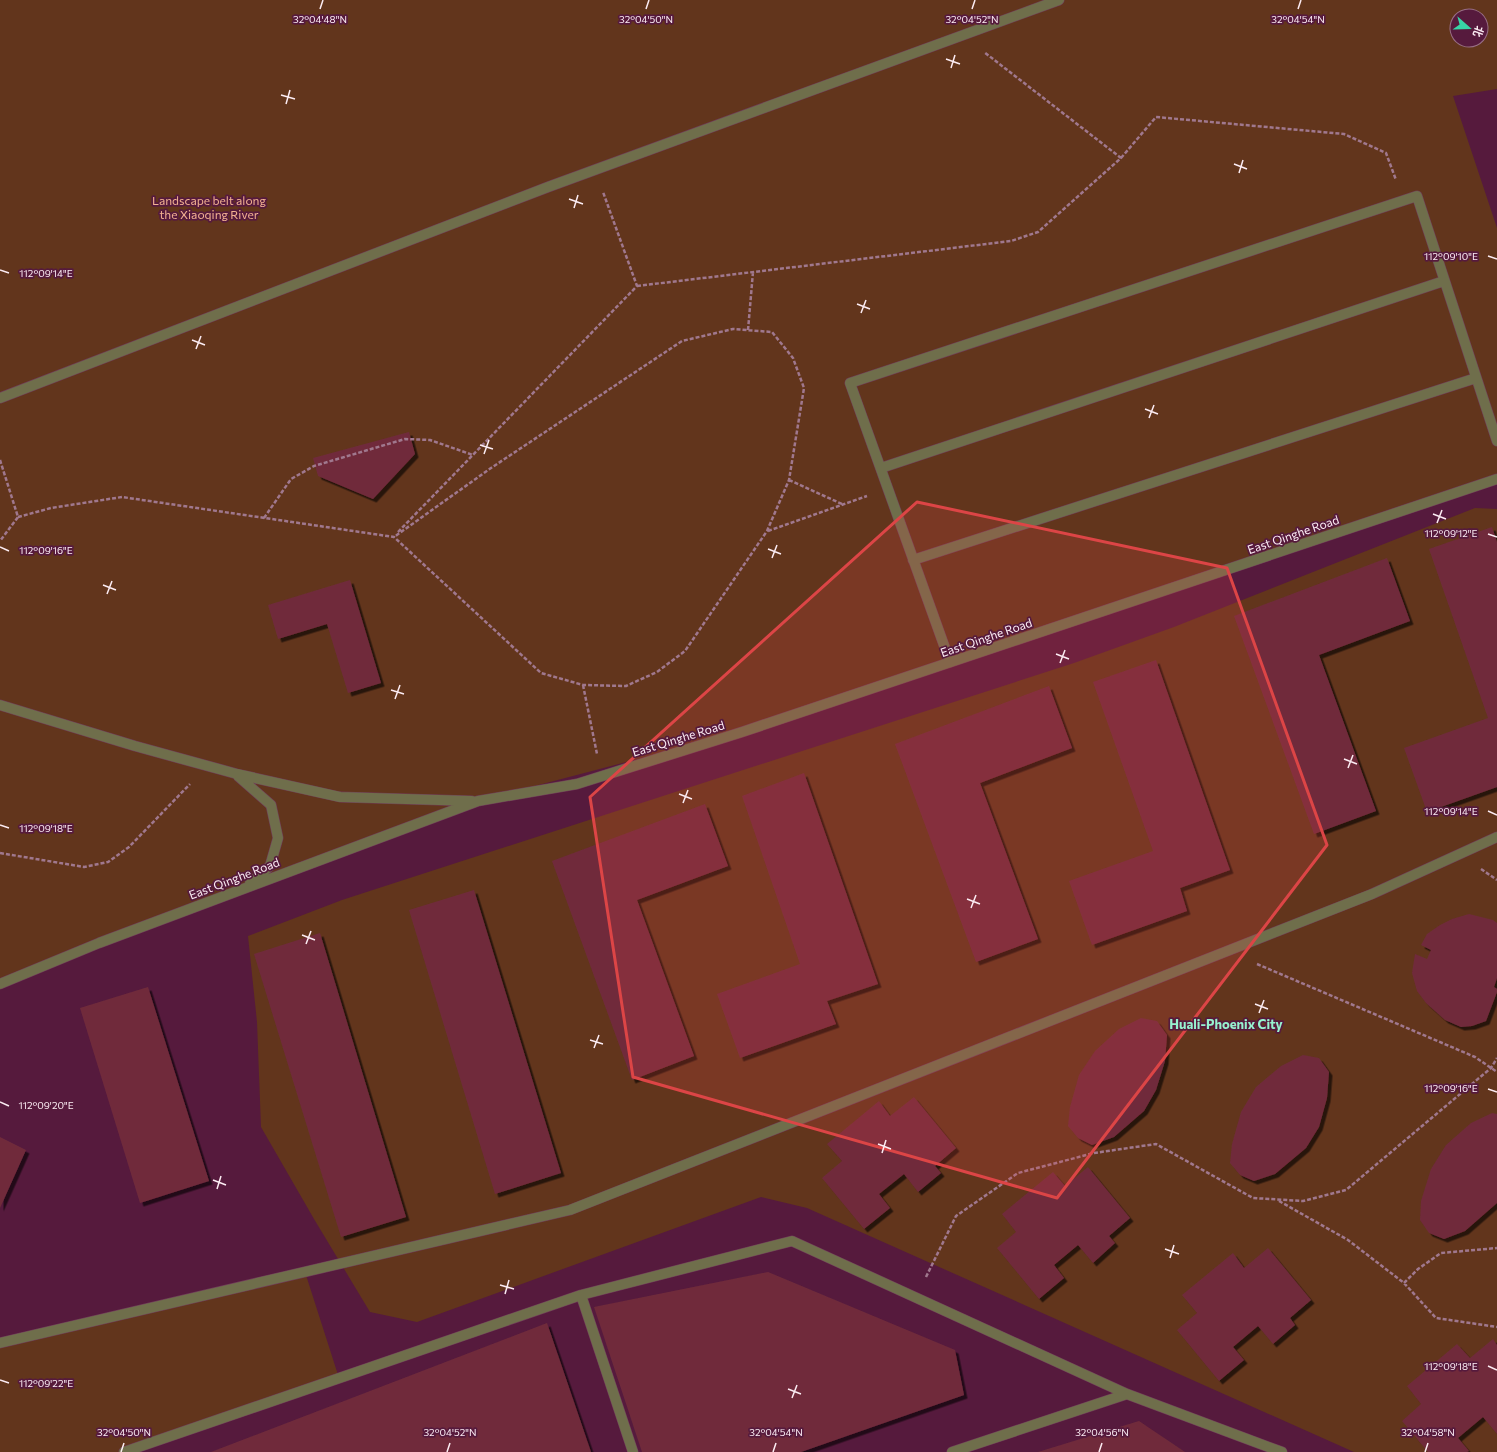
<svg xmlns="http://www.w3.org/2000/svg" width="1497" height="1452" viewBox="0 0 1497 1452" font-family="Commissioner,'Noto Sans SC',sans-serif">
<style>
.green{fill:#62351c;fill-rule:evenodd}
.building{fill:#6f2b3b;filter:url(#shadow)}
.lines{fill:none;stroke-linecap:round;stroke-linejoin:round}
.service-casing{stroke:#713c5a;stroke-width:11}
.minor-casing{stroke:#713c5a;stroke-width:11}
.tertiary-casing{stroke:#713c5a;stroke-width:11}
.path{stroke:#a0788e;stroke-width:2.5;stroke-dasharray:4 2;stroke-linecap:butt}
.service{stroke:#6f6e4b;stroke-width:10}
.minor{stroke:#6f6e4b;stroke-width:10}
.tertiary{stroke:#6f6e4b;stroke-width:10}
.marked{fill:#dc4546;fill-opacity:0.2;stroke:#dc4546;stroke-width:3;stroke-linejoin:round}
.ticks{fill:none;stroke:#fcecf3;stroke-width:1.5}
.labels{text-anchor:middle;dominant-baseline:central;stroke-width:3.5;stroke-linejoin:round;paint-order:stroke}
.park-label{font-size:12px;fill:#f2b291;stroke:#561a3d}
.street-label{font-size:12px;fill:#fcecf3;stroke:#561a3d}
.neighbourhood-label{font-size:13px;font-weight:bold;fill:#97f2cf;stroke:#561a3d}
.ticks-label{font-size:10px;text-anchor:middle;fill:#fcecf3;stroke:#561a3d;stroke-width:3.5;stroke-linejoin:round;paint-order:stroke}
</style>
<defs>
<filter id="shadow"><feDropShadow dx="3.5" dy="3.5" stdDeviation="0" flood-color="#0009"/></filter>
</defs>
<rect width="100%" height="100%" fill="#561a3d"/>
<path class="green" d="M0,0H1497V89L1453,96L1497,228V479L691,745L478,801L0,984ZM1457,16H1481V40H1457Z
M1475,508L1497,509V1452H1354L807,1208L761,1197L417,1322L370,1312L314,1219L261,1127L257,1022L248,936L342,900L1074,663L1174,627Z
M305,1272L339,1378L124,1452H0V1343Z"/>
<path class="building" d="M409,432L415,454L373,499L318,476L313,458Z
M1492,527L1497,542V787L1427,812L1404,748L1488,718L1429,549Z
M1387,558L1410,621L1319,655L1376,811L1314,834L1234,616Z
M350,580L381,683L348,693L327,624L278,639L268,605Z
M1156,660L1230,870L1180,888L1187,911L1092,945L1069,881L1153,851L1093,682Z
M1049,686L1072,748L980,783L1038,939L976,962L895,744Z
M804,773L878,984L827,1001L836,1024L740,1058L717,994L800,964L742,796Z
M705,804L728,866L637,900L694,1056L632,1080L552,861Z
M474,890L561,1173L495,1194L409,910Z
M1469,914L1493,920L1497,923V978L1494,987L1497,989V992L1486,1021L1472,1026L1461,1027L1445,1020L1426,1003L1417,991L1412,973L1415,954L1427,959L1431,950L1421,945L1427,934L1440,925L1452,919Z
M320,933L406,1217L341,1237L254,954Z
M148,987L209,1181L140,1203L80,1008Z
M1141,1018L1157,1021L1167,1035L1165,1061L1156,1090L1144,1111L1114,1137L1092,1145L1078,1138L1068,1126L1070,1107L1079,1075L1095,1051L1119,1029Z
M1303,1055L1319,1058L1329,1072L1327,1098L1319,1127L1306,1148L1275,1174L1254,1181L1240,1175L1230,1163L1232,1144L1241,1112L1256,1087L1281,1066Z
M914,1097L956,1148L935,1166L941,1173L918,1192L904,1174L879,1194L890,1208L864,1229L822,1178L842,1161L827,1144L879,1101L890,1116Z
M1492,1113L1497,1114V1203L1465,1231L1444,1239L1429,1233L1420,1220L1421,1201L1431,1169L1446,1145L1471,1123Z
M0,1137L26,1150L0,1208Z
M1088,1167L1130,1218L1109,1236L1115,1243L1093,1263L1078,1245L1054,1265L1064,1278L1039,1299L997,1248L1016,1232L1002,1214L1053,1172L1065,1186Z
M1268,1248L1311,1300L1290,1318L1295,1325L1273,1344L1258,1326L1233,1347L1244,1360L1219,1381L1177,1330L1197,1313L1182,1295L1233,1253L1244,1268Z
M768,1272L955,1350L964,1395L801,1452H642L594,1307Z
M547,1323L591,1452H211Z
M1493,1339L1497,1345V1434L1483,1417L1458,1438L1469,1451L1467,1452H1428L1402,1421L1421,1404L1407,1386L1457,1344L1470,1358Z
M1139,1421L1185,1452H1038Z"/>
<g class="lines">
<g class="service-casing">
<path id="service" d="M881,468L1444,281
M913,560L1476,378
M950,662L850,383L1417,196L1497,441"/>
</g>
<g class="minor-casing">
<path id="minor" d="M0,398L548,187L1059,0
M581,1295L633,1452
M0,1343L570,1210L1372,894L1497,837
M124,1452L581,1295L792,1241L1127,1394L1282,1452
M952,1452L1127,1394"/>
</g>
<g class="tertiary-casing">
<path id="tertiary" d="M0,705L135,746L237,774L340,797L472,801
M238,776L271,805L278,838L270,866L250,883
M0,984L99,943L478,801L577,784L742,732L1497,479"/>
</g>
<path class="path" d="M1121,158L1156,117L1344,134L1386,153L1396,180
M637,286L1011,241L1038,232L1121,158L984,52
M748,330L753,272
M0,460L18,517L0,541
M789,480L842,504
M18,517L51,508L122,497L394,537L541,673L583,685L626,686L657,672L685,651L767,531L789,480L804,388L793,358L772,332L733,329L682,341L491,468L394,537
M264,518L291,479L314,466L405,439L430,440L473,455
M768,531L867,496
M398,532L637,286L603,192
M583,685L597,754
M0,853L84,867L108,862L129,847L190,784
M1481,869L1497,880
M1257,964L1475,1057L1497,1072
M1279,1201L1348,1240L1404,1283L1436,1318L1497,1327
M926,1277L956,1216L1018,1173L1094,1153L1156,1144L1253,1198L1303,1201L1346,1190L1491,1068L1497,1058
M1404,1283L1418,1269L1441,1253L1497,1248"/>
<use href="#service" class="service"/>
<use href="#minor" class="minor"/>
<use href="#tertiary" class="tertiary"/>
</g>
<path class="marked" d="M917,502L1227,568L1327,845L1057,1198L633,1077L590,797Z"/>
<path class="ticks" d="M320,9L323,0M646,9L649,0M972,9L975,0M1298,9L1301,0M946,59L960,64M951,68L955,55M281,95L295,99M286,104L290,90M1234,164L1247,169M1239,173L1243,160M569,199L583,204M574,208L578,195M1488,256L1497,259M0,270L9,273M857,304L870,309M861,313L866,300M192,340L205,345M196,349L201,336M1145,409L1158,414M1149,418L1154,405M480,445L493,449M484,454L489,440M1433,514L1446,519M1437,523L1442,510M1488,534L1497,537M0,547L9,551M768,549L781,554M772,558L777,545M103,585L116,590M107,594L112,581M1056,654L1069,659M1060,663L1065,650M391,690L404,694M395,699L400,685M1344,759L1357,764M1348,768L1353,755M679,794L692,799M683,803L688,790M1488,811L1497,815M0,825L9,828M967,899L980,904M971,908L976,895M302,935L315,940M306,944L311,931M1255,1004L1268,1009M1259,1013L1264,1000M590,1040L603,1044M594,1048L599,1035M1488,1089L1497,1092M0,1102L9,1106M878,1144L891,1149M882,1153L886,1140M213,1180L226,1185M217,1189L221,1176M1165,1249L1179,1254M1170,1258L1174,1245M500,1285L514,1289M505,1294L509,1280M1488,1366L1497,1370M0,1380L9,1383M788,1389L801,1394M792,1398L797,1385M121,1452L124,1443M447,1452L450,1443M773,1452L776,1443M1099,1452L1102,1443M1425,1452L1428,1443"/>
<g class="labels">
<g class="park-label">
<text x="209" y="200">Landscape belt along<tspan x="209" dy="14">the Xiaoqing River</tspan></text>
</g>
<g class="street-label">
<text transform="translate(1293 534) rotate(-19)">East Qinghe Road</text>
<text transform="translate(986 637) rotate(-19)">East Qinghe Road</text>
<text transform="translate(678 738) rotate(-17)">East Qinghe Road</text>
<text transform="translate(234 878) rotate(-21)">East Qinghe Road</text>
</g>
<g class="neighbourhood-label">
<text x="1226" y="1024">Huali-Phoenix City</text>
</g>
</g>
<g class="ticks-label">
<text x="320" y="23">32°04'48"N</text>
<text x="646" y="23">32°04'50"N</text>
<text x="972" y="23">32°04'52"N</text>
<text x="1298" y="23">32°04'54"N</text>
<text x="1451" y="260">112°09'10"E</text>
<text x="46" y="277">112°09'14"E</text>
<text x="1451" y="537">112°09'12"E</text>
<text x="46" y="554">112°09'16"E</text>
<text x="1451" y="815">112°09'14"E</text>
<text x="46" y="832">112°09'18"E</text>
<text x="1451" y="1092">112°09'16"E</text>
<text x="46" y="1109">112°09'20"E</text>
<text x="1451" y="1370">112°09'18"E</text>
<text x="46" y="1387">112°09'22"E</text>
<text x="124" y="1436">32°04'50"N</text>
<text x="450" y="1436">32°04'52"N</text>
<text x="776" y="1436">32°04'54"N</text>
<text x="1102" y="1436">32°04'56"N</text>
<text x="1428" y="1436">32°04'58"N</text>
</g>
<g transform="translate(1469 28) rotate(110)"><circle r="19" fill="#561a3d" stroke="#986e86"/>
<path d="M0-3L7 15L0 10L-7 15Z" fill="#38d4a6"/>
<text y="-6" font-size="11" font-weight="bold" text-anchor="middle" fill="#fcecf3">北</text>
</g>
</svg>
